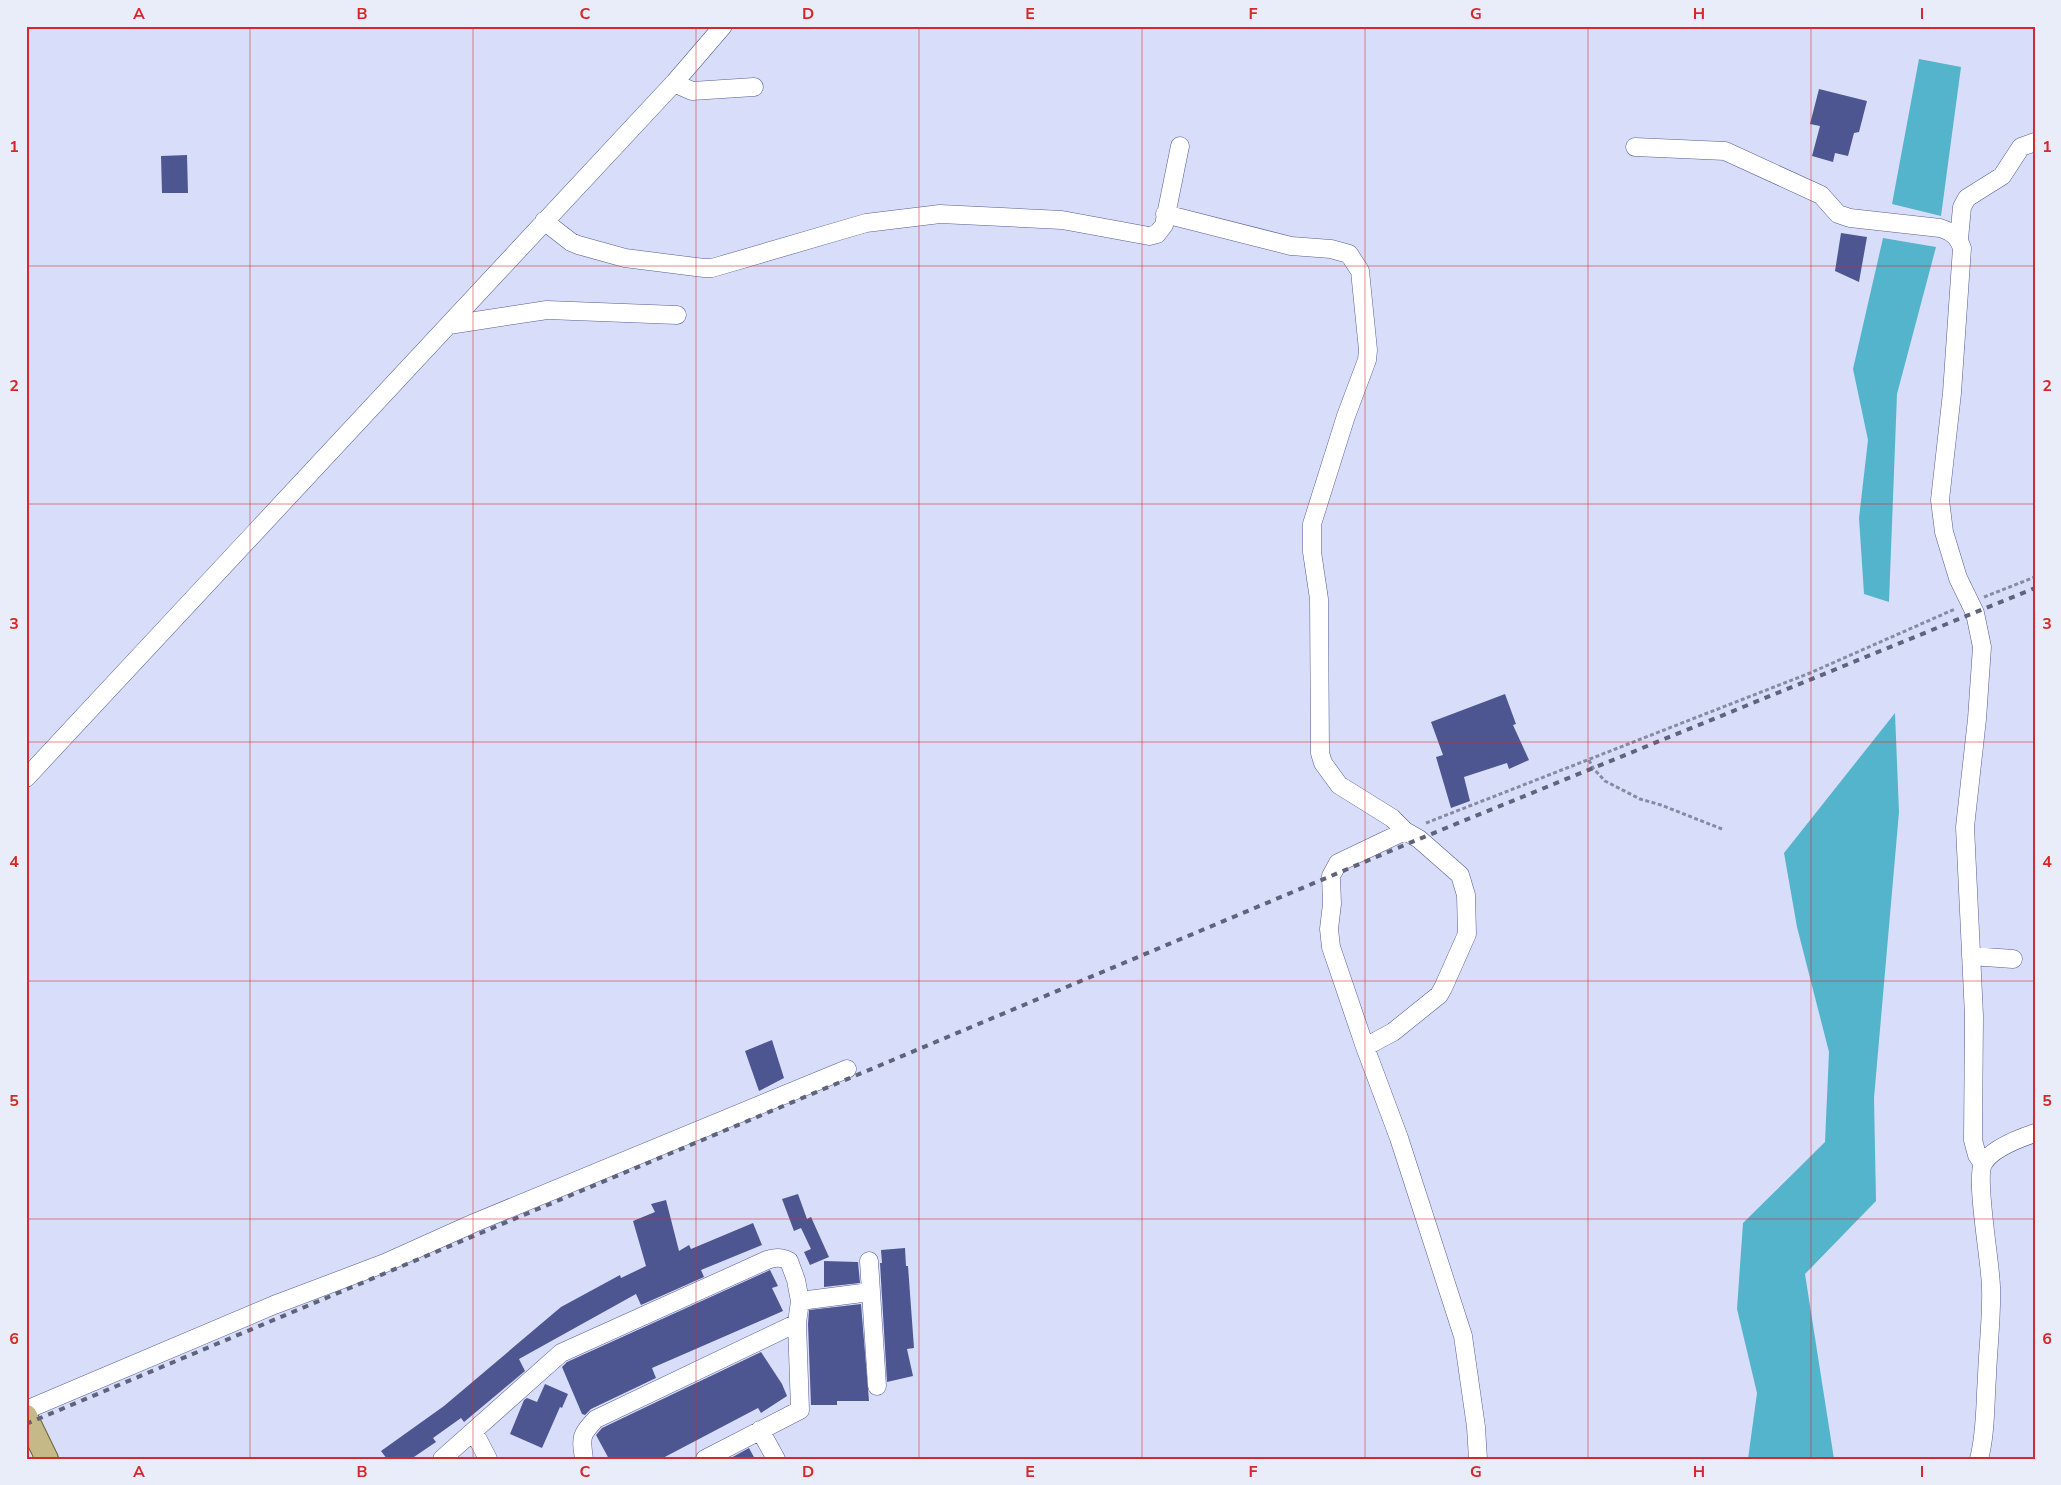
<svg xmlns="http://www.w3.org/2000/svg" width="2061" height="1485" viewBox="0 0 2061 1485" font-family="'Nunito Sans',sans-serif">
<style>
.water{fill:#54b4cb}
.building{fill:#4e5692}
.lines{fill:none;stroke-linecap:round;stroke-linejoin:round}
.minor-casing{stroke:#545c96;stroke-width:19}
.major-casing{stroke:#6e6234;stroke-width:24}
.path{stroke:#868ba4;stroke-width:3;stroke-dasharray:4 2.5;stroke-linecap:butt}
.minor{stroke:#fff;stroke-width:18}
.major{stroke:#c5b987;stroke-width:22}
.rail{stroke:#5f637c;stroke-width:4;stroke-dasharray:6 6;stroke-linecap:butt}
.grid{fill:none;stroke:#d62828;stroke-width:1;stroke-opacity:0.55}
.neatline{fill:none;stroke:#d62828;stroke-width:2}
.grid-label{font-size:16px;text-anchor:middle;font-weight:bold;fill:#d62828}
</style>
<rect width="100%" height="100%" fill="#d8def9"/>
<path class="water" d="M1919,59L1961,67L1941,216L1892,204Z
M1883,238L1936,247L1897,394L1889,602L1864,594L1859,518L1868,440L1853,369Z
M1895,713L1899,812L1874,1098L1876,1201L1805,1274L1834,1459H1748L1757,1393L1737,1309L1743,1223L1825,1142L1829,1052L1797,927L1784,853Z"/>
<path class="building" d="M1819,89L1867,101L1859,132L1854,133L1848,156L1835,153L1833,162L1812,156L1820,126L1810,124Z
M187,155L188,193H162L161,156Z
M1841,233L1867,237L1859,282L1835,271Z
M1505,694L1516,724L1513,725L1529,760L1509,769L1507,763L1464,777L1470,801L1451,808L1436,757L1443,755L1431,722Z
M772,1040L784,1078L759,1091L745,1051Z
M798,1194L807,1219L811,1217L829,1257L810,1265L804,1252L811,1249L801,1228L794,1231L782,1199Z
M666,1200L679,1251L689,1245L691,1249L753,1223L762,1245L701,1270L704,1277L641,1305L636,1294L519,1359L525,1371L464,1422L461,1418L433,1438L436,1442L411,1459H387L381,1451L444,1406L561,1307L620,1275L621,1278L646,1266L633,1221L655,1212L651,1204Z
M905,1248L906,1266H908L914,1348L907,1349L913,1376L887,1382L880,1263H882L881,1250Z
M824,1261L858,1262L860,1283L824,1287Z
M770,1270L778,1286L772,1288L783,1311L652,1368L656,1378L591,1409L585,1415L582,1414L562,1367L567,1362Z
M861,1304L869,1401H837V1405H811L808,1324L809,1310Z
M761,1352L782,1384L787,1396L761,1413L758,1408L661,1459H609L596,1435L602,1428Z
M545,1384L568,1394L562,1408L560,1407L542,1448L510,1434L524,1400L527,1398L537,1402Z
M749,1448L755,1459H729Z"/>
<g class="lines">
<g class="minor-casing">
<path id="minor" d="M674,83L692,91L754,87
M1635,147L1725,151L1821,195L1838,214L1850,218L1940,228C1953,232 1958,237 1962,248L1952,393L1940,500L1944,532L1958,578L1975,613L1982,647L1977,719L1965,827L1974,1016L1973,1140L1977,1155L1983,1164
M1165,214L1291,246L1331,249L1349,254L1360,271L1368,350L1367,360L1346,416L1312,524V552L1319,599L1320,753L1323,763L1339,785L1392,818L1405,831L1419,839L1460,875L1466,895L1467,934L1443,988L1439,995L1393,1032L1365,1047L1399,1138L1463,1336L1476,1427L1478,1459
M544,221L571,242L578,245L625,258L704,268H712L866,223L940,214L1062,220L1149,236L1157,234L1164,225L1180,146
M1959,239L1962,207L1967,198L2002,176L2021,147L2035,142
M449,325L547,310L677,315
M26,778L674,83L723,26
M1971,956L2013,959
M1365,1047L1331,947L1329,929L1332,904L1331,876L1338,863L1405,831
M869,1261L877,1386
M800,1301L870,1292
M26,1410L274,1305L385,1263L474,1223L847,1069
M760,1430L776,1459
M474,1432L488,1459
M442,1459L561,1353L767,1260C775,1257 781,1257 789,1261L796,1280L800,1301L797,1323L800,1410L705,1459
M584,1459C581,1438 580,1435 596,1419L797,1323
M1979,1459C1986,1433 1985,1403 1987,1376C1988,1347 1992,1317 1991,1288C1991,1264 1975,1180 1983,1164C1991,1149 2020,1138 2035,1133"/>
</g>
<g class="major-casing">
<path id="major" d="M26,1416L47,1459"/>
</g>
<path class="path" d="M1984,597L2035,577
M1589,760L1593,768L1605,781L1640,799L1661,805L1722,829
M1426,823L1810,673L1955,609"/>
<use href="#minor" class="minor"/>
<use href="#major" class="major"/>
<path class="rail" d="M26,1424L1419,839L2035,588"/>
</g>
<path class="grid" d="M250,26V1459M473,26V1459M696,26V1459M919,26V1459M1142,26V1459M1365,26V1459M1588,26V1459M1811,26V1459M26,266H2035M26,504H2035M26,742H2035M26,981H2035M26,1219H2035"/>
<rect width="2061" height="1485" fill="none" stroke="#e9ecf9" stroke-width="55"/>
<rect x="28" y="28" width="2006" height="1430" class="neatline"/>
<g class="grid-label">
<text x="139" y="19">A</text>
<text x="362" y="19">B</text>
<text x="585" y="19">C</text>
<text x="808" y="19">D</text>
<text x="1030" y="19">E</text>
<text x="1253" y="19">F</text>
<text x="1476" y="19">G</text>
<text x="1699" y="19">H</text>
<text x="1922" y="19">I</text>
<text x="14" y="152">1</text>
<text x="2047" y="152">1</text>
<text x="14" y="391">2</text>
<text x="2047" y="391">2</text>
<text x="14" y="629">3</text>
<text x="2047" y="629">3</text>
<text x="14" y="867">4</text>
<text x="2047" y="867">4</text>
<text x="14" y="1106">5</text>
<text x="2047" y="1106">5</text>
<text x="14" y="1344">6</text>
<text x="2047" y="1344">6</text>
<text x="139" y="1477">A</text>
<text x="362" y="1477">B</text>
<text x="585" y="1477">C</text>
<text x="808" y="1477">D</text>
<text x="1030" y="1477">E</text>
<text x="1253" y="1477">F</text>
<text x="1476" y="1477">G</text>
<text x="1699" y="1477">H</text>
<text x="1922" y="1477">I</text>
</g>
</svg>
